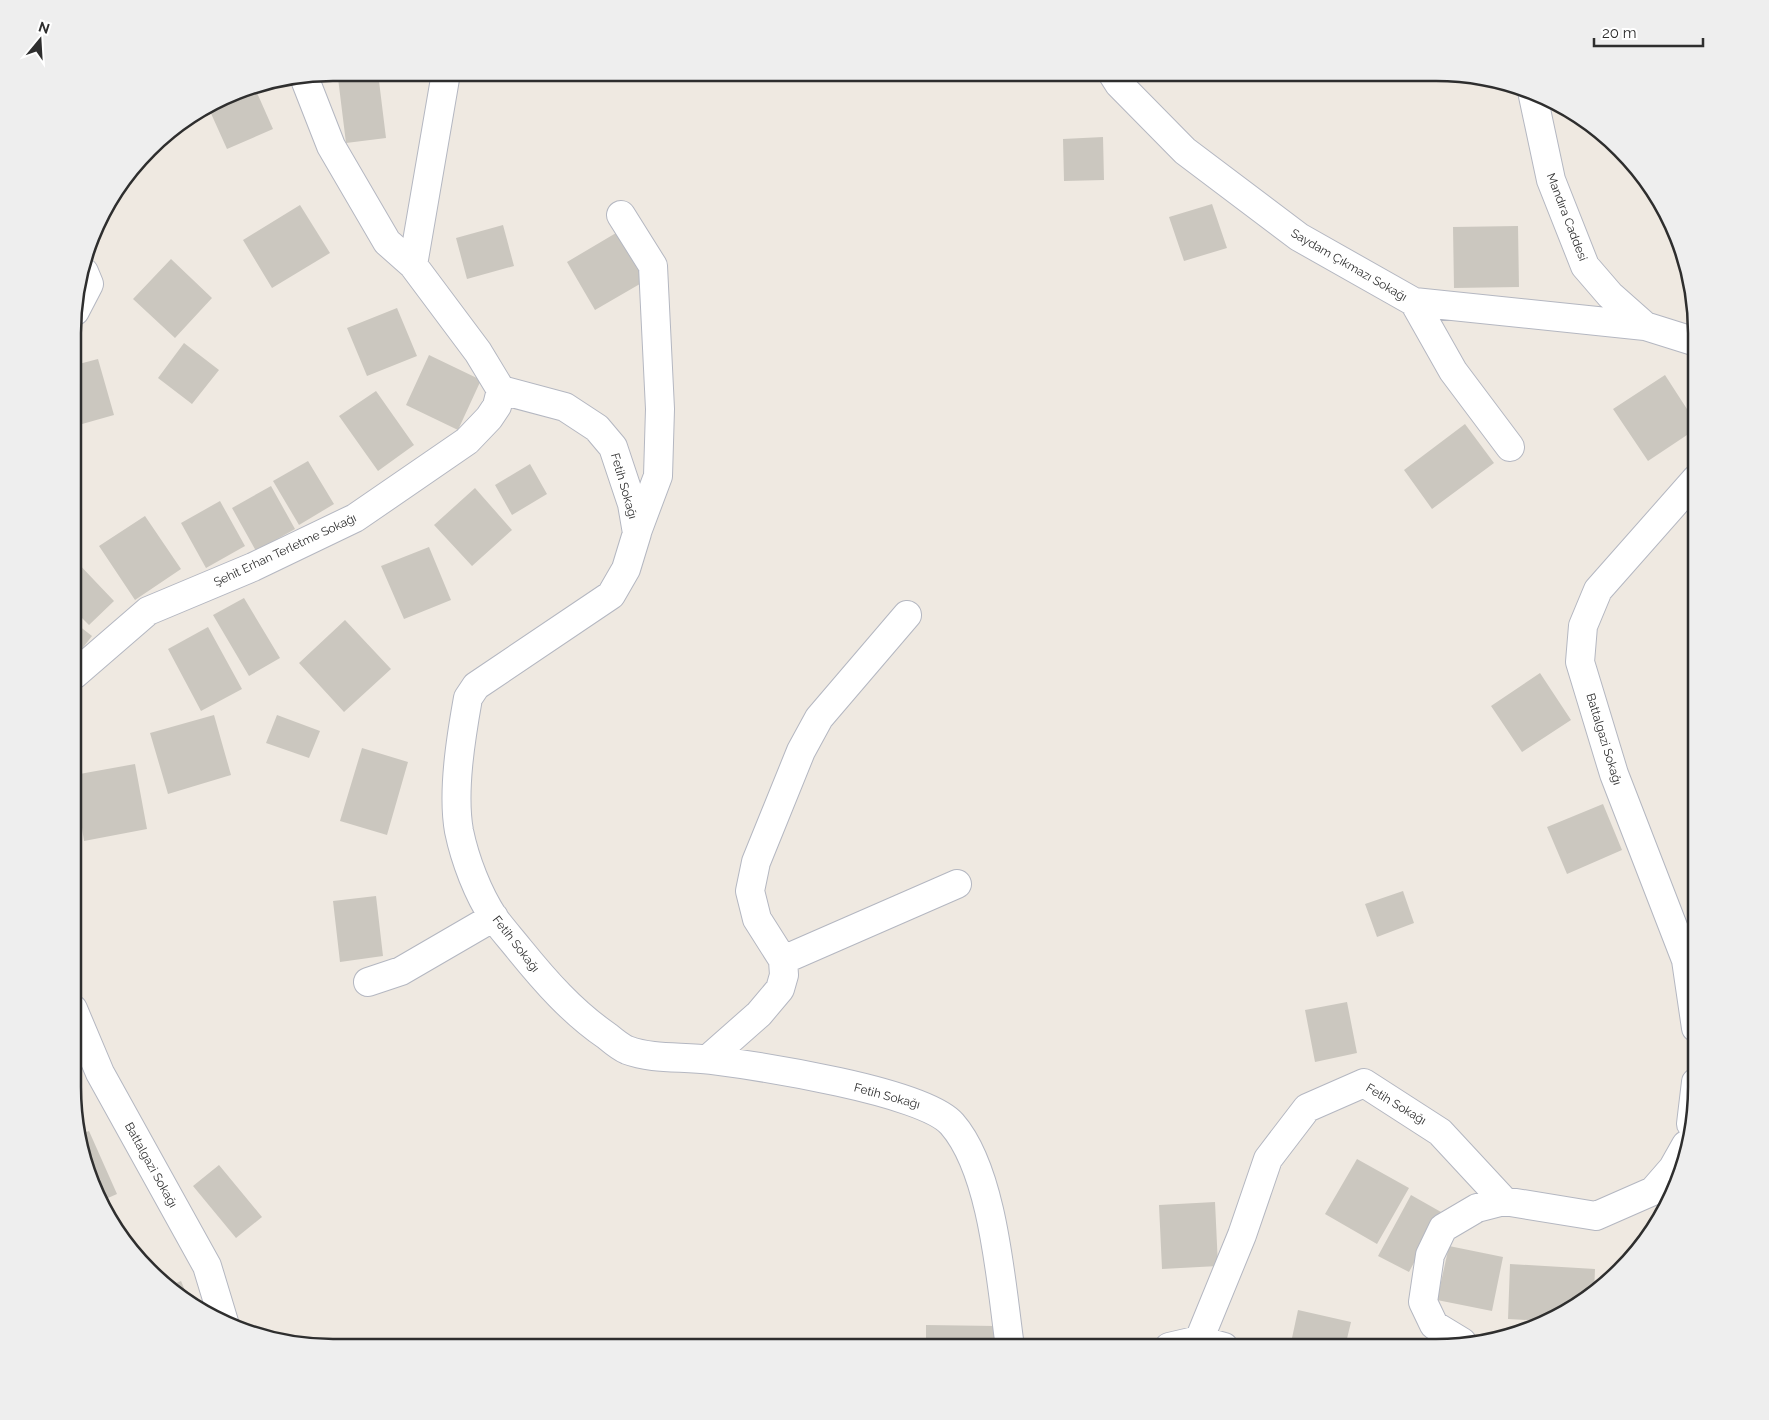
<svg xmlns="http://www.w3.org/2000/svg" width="1769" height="1420" viewBox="0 0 1769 1420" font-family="Raleway,sans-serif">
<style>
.building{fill:#cbc7bf}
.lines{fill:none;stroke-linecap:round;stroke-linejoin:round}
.street-casing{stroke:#b4b7c1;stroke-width:30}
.street{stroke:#fff;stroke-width:28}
.labels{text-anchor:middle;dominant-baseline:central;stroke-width:4.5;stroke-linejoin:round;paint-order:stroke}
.street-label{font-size:12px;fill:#2e2e2e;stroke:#fff}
.rim{fill:none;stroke:#2e2e2e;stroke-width:2.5}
</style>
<rect width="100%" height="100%" fill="#efe9e1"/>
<path class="building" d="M378,73L386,138L346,143L338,78Z
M254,86L273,129L227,149L209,109Z
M1103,137L1104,180L1064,181L1063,139Z
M1212,204L1227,248L1184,261L1169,217Z
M300,205L330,253L272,288L243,240Z
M503,225L514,266L467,279L456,238Z
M1518,226L1519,287L1454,288L1453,227Z
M616,233L645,281L595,310L567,262Z
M171,259L212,298L175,338L133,299Z
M397,308L417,356L367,376L347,328Z
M184,343L219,370L192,404L158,378Z
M429,355L481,380L458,430L406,405Z
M98,359L114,415L75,426V365Z
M1665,375L1696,423V429L1648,461L1613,409Z
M376,391L414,445L378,471L339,416Z
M1465,424L1494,463L1432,509L1404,470Z
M308,461L334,504L299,525L273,481Z
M530,464L547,494L512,515L495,485Z
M74,470L81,495L74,497Z
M271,486L295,529L256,551L232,508Z
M475,488L512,530L472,566L434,525Z
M220,501L245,546L206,568L181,523Z
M145,516L181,569L135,600L99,546Z
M429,547L451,600L404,619L381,566Z
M74,559L114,601L89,625L74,610Z
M244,598L280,658L249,676L213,615Z
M345,620L391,669L344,712L299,663Z
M74,622L92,636L74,659Z
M208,627L242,689L201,711L168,649Z
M1540,673L1571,720L1522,752L1491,706Z
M214,715L231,775L168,794L150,733Z
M277,715L320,731L309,758L266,743Z
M362,748L408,762L387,835L340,821Z
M135,764L147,829L84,841L74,775Z
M1603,804L1622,850L1567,874L1547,827Z
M1403,891L1414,923L1377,937L1365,904Z
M376,896L383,956L340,962L333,901Z
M1347,1002L1357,1053L1315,1062L1305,1010Z
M89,1131L117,1194L99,1202L81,1134Z
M1357,1159L1409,1188L1377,1244L1325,1214Z
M219,1165L262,1217L236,1238L193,1186Z
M1411,1195L1441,1212L1409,1272L1378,1256Z
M1215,1202L1218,1266L1162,1269L1159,1205Z
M1449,1246L1503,1257L1492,1311L1437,1300Z
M1510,1264L1595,1269L1594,1294L1548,1321L1508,1319Z
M181,1281L189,1300L167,1287Z
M1298,1310L1351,1322L1345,1347H1333L1292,1338Z
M926,1325L996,1326V1347H926Z"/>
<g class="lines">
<g class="street-casing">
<path id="street" d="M1112,73L1119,84L1185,151L1299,237L1414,302L1645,326
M1532,91L1551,180L1585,266L1610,295L1645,326L1696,342
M621,215L653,266L660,409L658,476L637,532
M413,265L446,73
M1414,302L1453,371L1510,447
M75,311L89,284L84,272
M501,390L565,407L597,428L613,447L632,504L637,533L626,569L611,595L476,686L468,698C461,737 452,792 459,831C465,860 478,894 494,918C502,929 511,939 519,949C545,981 572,1012 607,1036C613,1041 620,1047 627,1050C654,1060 683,1056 711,1060C758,1066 924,1091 952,1124C994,1172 1001,1285 1010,1347
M74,675L148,611L253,567L355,518L467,441L489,418L497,406L501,390L478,352L413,265L387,242L331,146L304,77
M783,960L957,884
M368,982L401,971L494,917
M73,1009L100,1073L207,1266L224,1322
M1696,1028L1686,960L1614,774L1580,662L1583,626L1598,590L1696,479
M708,1059L759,1014L780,989L784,975L783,960L757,919L750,891L756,862L801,751L819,718L907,615
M1691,1124L1696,1082
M1199,1340L1242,1235L1268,1159L1307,1108L1364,1083L1440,1132L1504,1201
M1462,1342L1434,1325L1423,1302L1430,1255L1443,1228L1477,1208L1504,1201L1596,1216L1653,1191L1673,1168L1686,1145
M1169,1347L1199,1340L1224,1347"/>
</g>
<use href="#street" class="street"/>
</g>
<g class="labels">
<g class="street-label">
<text transform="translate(1567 217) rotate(69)">Mandıra Caddesi</text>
<text transform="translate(1349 265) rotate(30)">Saydam Çıkmazı Sokağı</text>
<text transform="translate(624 486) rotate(74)">Fetih Sokağı</text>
<text transform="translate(285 550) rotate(-25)">Şehit Erhan Terletme Sokağı</text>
<text transform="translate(1604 739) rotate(73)">Battalgazi Sokağı</text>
<text transform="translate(516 944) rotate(52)">Fetih Sokağı</text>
<text transform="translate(887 1096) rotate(15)">Fetih Sokağı</text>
<text transform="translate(1396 1104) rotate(31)">Fetih Sokağı</text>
<text transform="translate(151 1165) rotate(61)">Battalgazi Sokağı</text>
</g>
</g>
<path d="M0 0H1769V1420H0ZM333 81H1436A252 252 0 0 1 1688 333V1087A252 252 0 0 1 1436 1339H333A252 252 0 0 1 81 1087V333A252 252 0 0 1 333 81Z" fill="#eee" fill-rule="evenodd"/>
<path class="rim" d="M333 81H1436A252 252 0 0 1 1688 333V1087A252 252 0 0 1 1436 1339H333A252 252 0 0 1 81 1087V333A252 252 0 0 1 333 81Z"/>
<g transform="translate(40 40) rotate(18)" stroke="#ffffff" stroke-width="4" paint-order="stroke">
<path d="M0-4L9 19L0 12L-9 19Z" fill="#2e2e2e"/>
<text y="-8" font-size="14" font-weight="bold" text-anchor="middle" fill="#2e2e2e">N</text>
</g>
<path d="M1594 38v8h109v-8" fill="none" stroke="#2e2e2e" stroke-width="2.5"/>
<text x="1602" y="38" font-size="15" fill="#2e2e2e" stroke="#ffffff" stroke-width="4" paint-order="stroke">20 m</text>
</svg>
